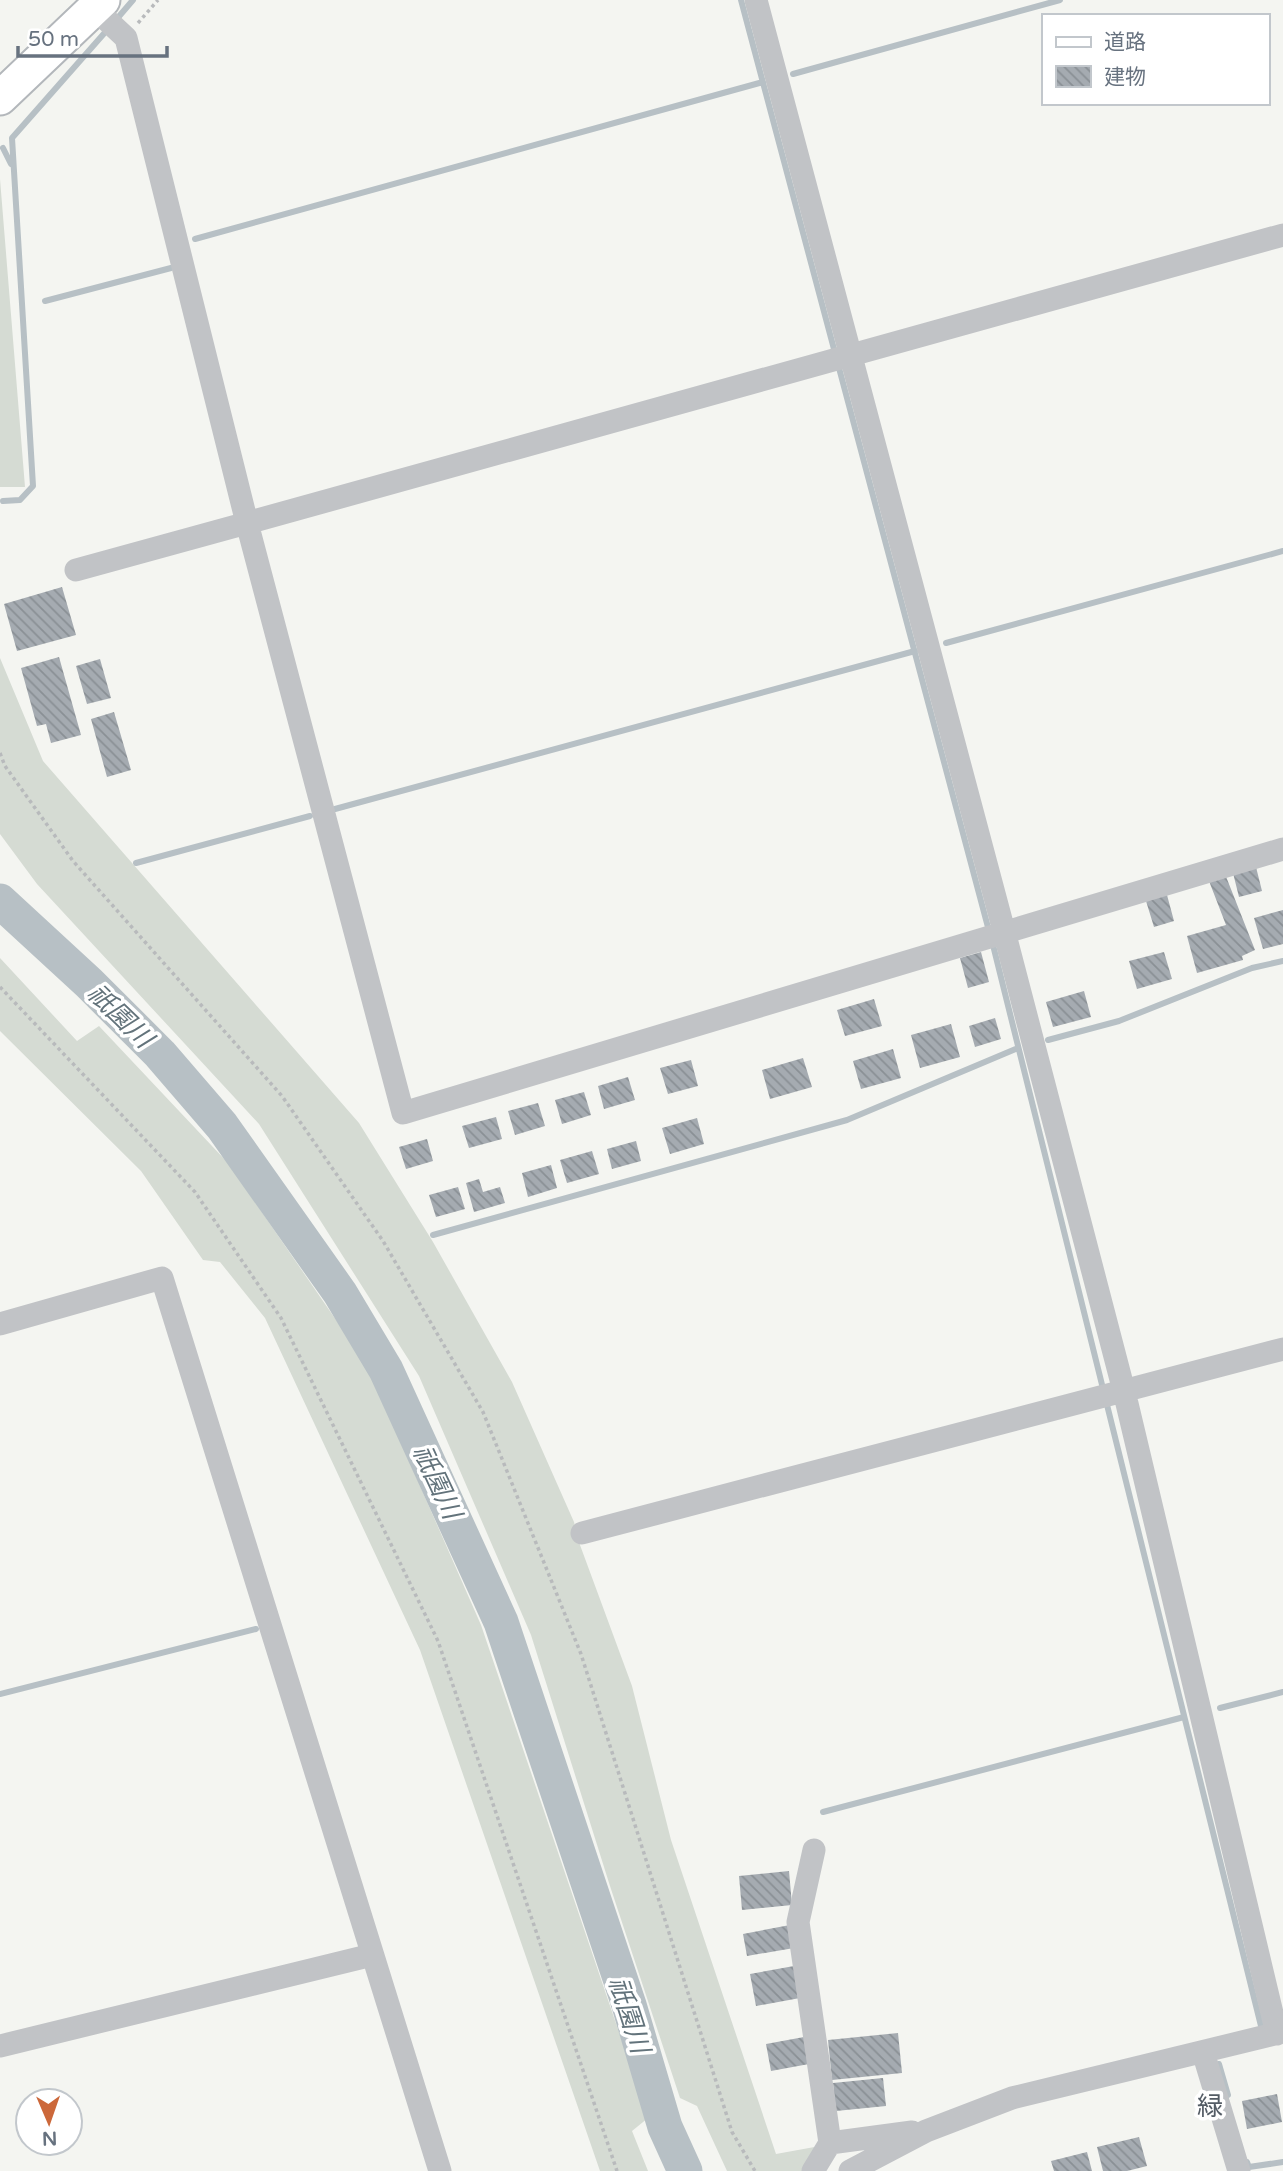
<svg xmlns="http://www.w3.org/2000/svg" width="1283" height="2171" viewBox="0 0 1283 2171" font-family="'Varela Round','Noto Sans JP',sans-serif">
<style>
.grass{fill:#d5dbd3}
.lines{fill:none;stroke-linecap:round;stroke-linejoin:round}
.stream{stroke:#b7c0c5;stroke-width:6}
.river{stroke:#b7c0c5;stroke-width:35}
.building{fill:url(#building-back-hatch)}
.secondary-casing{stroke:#b3b7bb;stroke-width:37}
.path{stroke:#b8babc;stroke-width:3.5;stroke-dasharray:3.5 3.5;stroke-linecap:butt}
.minor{stroke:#c1c3c6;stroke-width:23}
.secondary{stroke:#fff;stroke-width:33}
.labels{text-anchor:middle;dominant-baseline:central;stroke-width:7;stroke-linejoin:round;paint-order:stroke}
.water-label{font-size:26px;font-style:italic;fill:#63737b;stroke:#fff}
.neighbourhood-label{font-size:26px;fill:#545c65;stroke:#fff}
</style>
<defs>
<pattern id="building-back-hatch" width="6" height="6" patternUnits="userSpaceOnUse" patternTransform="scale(1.75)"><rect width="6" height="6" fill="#a5abb1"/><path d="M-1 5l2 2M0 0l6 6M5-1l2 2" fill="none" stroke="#8a9095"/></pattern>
</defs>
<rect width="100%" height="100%" fill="#f4f5f1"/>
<path class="grass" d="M0,179L25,487H0Z
M0,658L43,761L359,1123L433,1242L512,1382L574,1522L580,1545L632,1686L671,1840L776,2154L820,2146L802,2171H727L697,2106L680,2098L610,1886L531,1635L419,1376L259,1124L37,884L0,834Z
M0,958L77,1041L99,1026L228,1163L367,1365L481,1625L648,2118L632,2131L648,2171H600L420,1650L265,1318L220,1262L203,1260L141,1171L0,1031Z"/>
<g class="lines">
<path class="stream" d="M741,0L989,931
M115,21L133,0
M793,74L1060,0
M3,148L11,164
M195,239L763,82
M45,301L171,268
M3,501L20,500L33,486L12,138L108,29
M946,643L1283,551
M335,809L915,651
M136,863L310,816
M992,941L1262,2030
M1048,1040L1119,1021L1252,968L1283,961
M433,1235L847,1120L1018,1048
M0,1694L256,1629
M1220,1708L1283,1692
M823,1812L1184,1717
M1219,2064L1228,2095
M1247,2162L1249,2167L1283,2162"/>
<path class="river" d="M0,901L89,983L160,1054L222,1126L340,1293L386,1370L501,1622L629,2005L665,2127L685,2171"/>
</g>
<path class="building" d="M62,587L76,635L17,651L4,604Z
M59,657L81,735L51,743L46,724L37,726L21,668Z
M100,659L111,698L87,704L76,666Z
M114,712L131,770L107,777L91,719Z
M1256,867L1262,891L1239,897L1233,873Z
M1225,874L1255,950L1242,956L1243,960L1197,973L1187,936L1226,925L1209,881Z
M1167,895L1174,921L1154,927L1146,901Z
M1283,910V944L1263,949L1254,918Z
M981,952L989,982L968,988L960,958Z
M1164,952L1172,979L1137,989L1129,961Z
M1084,991L1091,1017L1053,1027L1046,1002Z
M874,999L882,1026L845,1036L837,1010Z
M995,1018L1001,1039L975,1047L969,1026Z
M951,1024L960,1057L920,1068L911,1035Z
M893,1049L901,1078L861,1089L853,1061Z
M803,1058L812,1087L770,1099L762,1070Z
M691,1060L698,1086L668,1094L660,1068Z
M628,1077L635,1100L604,1109L598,1086Z
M584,1092L591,1115L562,1124L555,1100Z
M538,1103L545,1126L515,1135L508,1111Z
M496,1117L502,1139L469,1148L462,1126Z
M697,1118L704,1144L670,1154L662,1128Z
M427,1139L433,1161L406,1169L399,1147Z
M636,1141L641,1161L612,1169L607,1149Z
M592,1151L599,1174L567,1183L560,1160Z
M551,1165L557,1188L528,1197L522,1173Z
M479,1179L483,1192L500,1187L505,1203L474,1212L466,1183Z
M458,1187L465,1209L436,1217L429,1195Z
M789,1871L792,1905L742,1910L739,1876Z
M790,1925L794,1948L747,1956L743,1934Z
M794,1966L800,1998L756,2006L750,1974Z
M898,2033L902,2073L832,2080L828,2040Z
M804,2037L809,2064L771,2071L766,2044Z
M883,2078L886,2106L836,2111L833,2083Z
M1277,2094L1282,2122L1247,2129L1242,2101Z
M1139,2137L1147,2166L1127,2171H1103L1097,2147Z
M1087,2152L1092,2171H1054L1051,2161Z"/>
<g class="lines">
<g class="secondary-casing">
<path id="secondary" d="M0,98L103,0"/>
</g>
<path class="path" d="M138,23L158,0
M0,753L5,766L73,861L282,1096L383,1241L483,1412L581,1654L732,2132L755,2171
M0,987L195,1192L281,1318L438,1641L617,2171"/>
<path class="minor" d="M756,0L1004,931L1124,1391L1277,2034
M95,9L126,38L247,523L1283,235
M76,570L247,523L403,1113L1283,849
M0,1324L162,1278L440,2171
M582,1533L1283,1349
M814,1850L798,1922L830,2143
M0,2046L372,1955
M1203,2052L1239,2171
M813,2171L830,2143L912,2132
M850,2171L926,2131L1012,2098L1283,2032"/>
<use href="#secondary" class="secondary"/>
</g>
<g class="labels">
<g class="water-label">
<text transform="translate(120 1016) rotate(44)">祇園川</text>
<text transform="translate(437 1482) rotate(65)">祇園川</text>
<text transform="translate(629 2015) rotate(72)">祇園川</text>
</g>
<g class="neighbourhood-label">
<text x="1210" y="2106">緑</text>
</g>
</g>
<rect x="1042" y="14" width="228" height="91" fill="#ffffff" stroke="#c2c7cc" stroke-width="2"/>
<rect x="1056" y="37" width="35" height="10" fill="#ffffff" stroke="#c2c7cc" stroke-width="2"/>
<text x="1104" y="49" font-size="21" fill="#67727f">道路</text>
<rect x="1056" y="66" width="35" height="21" fill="url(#building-back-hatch)" stroke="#c2c7cc" stroke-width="2"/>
<text x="1104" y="84" font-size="21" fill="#67727f">建物</text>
<g transform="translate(49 2122) rotate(178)"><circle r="33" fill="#ffffff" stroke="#c2c7cc" stroke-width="2"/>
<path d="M0-5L12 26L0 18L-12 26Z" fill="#cc683a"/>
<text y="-10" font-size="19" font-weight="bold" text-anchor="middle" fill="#67727f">N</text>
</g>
<path d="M18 46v10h149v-10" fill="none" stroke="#67727f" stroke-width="3.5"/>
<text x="28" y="46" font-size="21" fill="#67727f" stroke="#ffffff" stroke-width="5" paint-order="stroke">50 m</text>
</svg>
